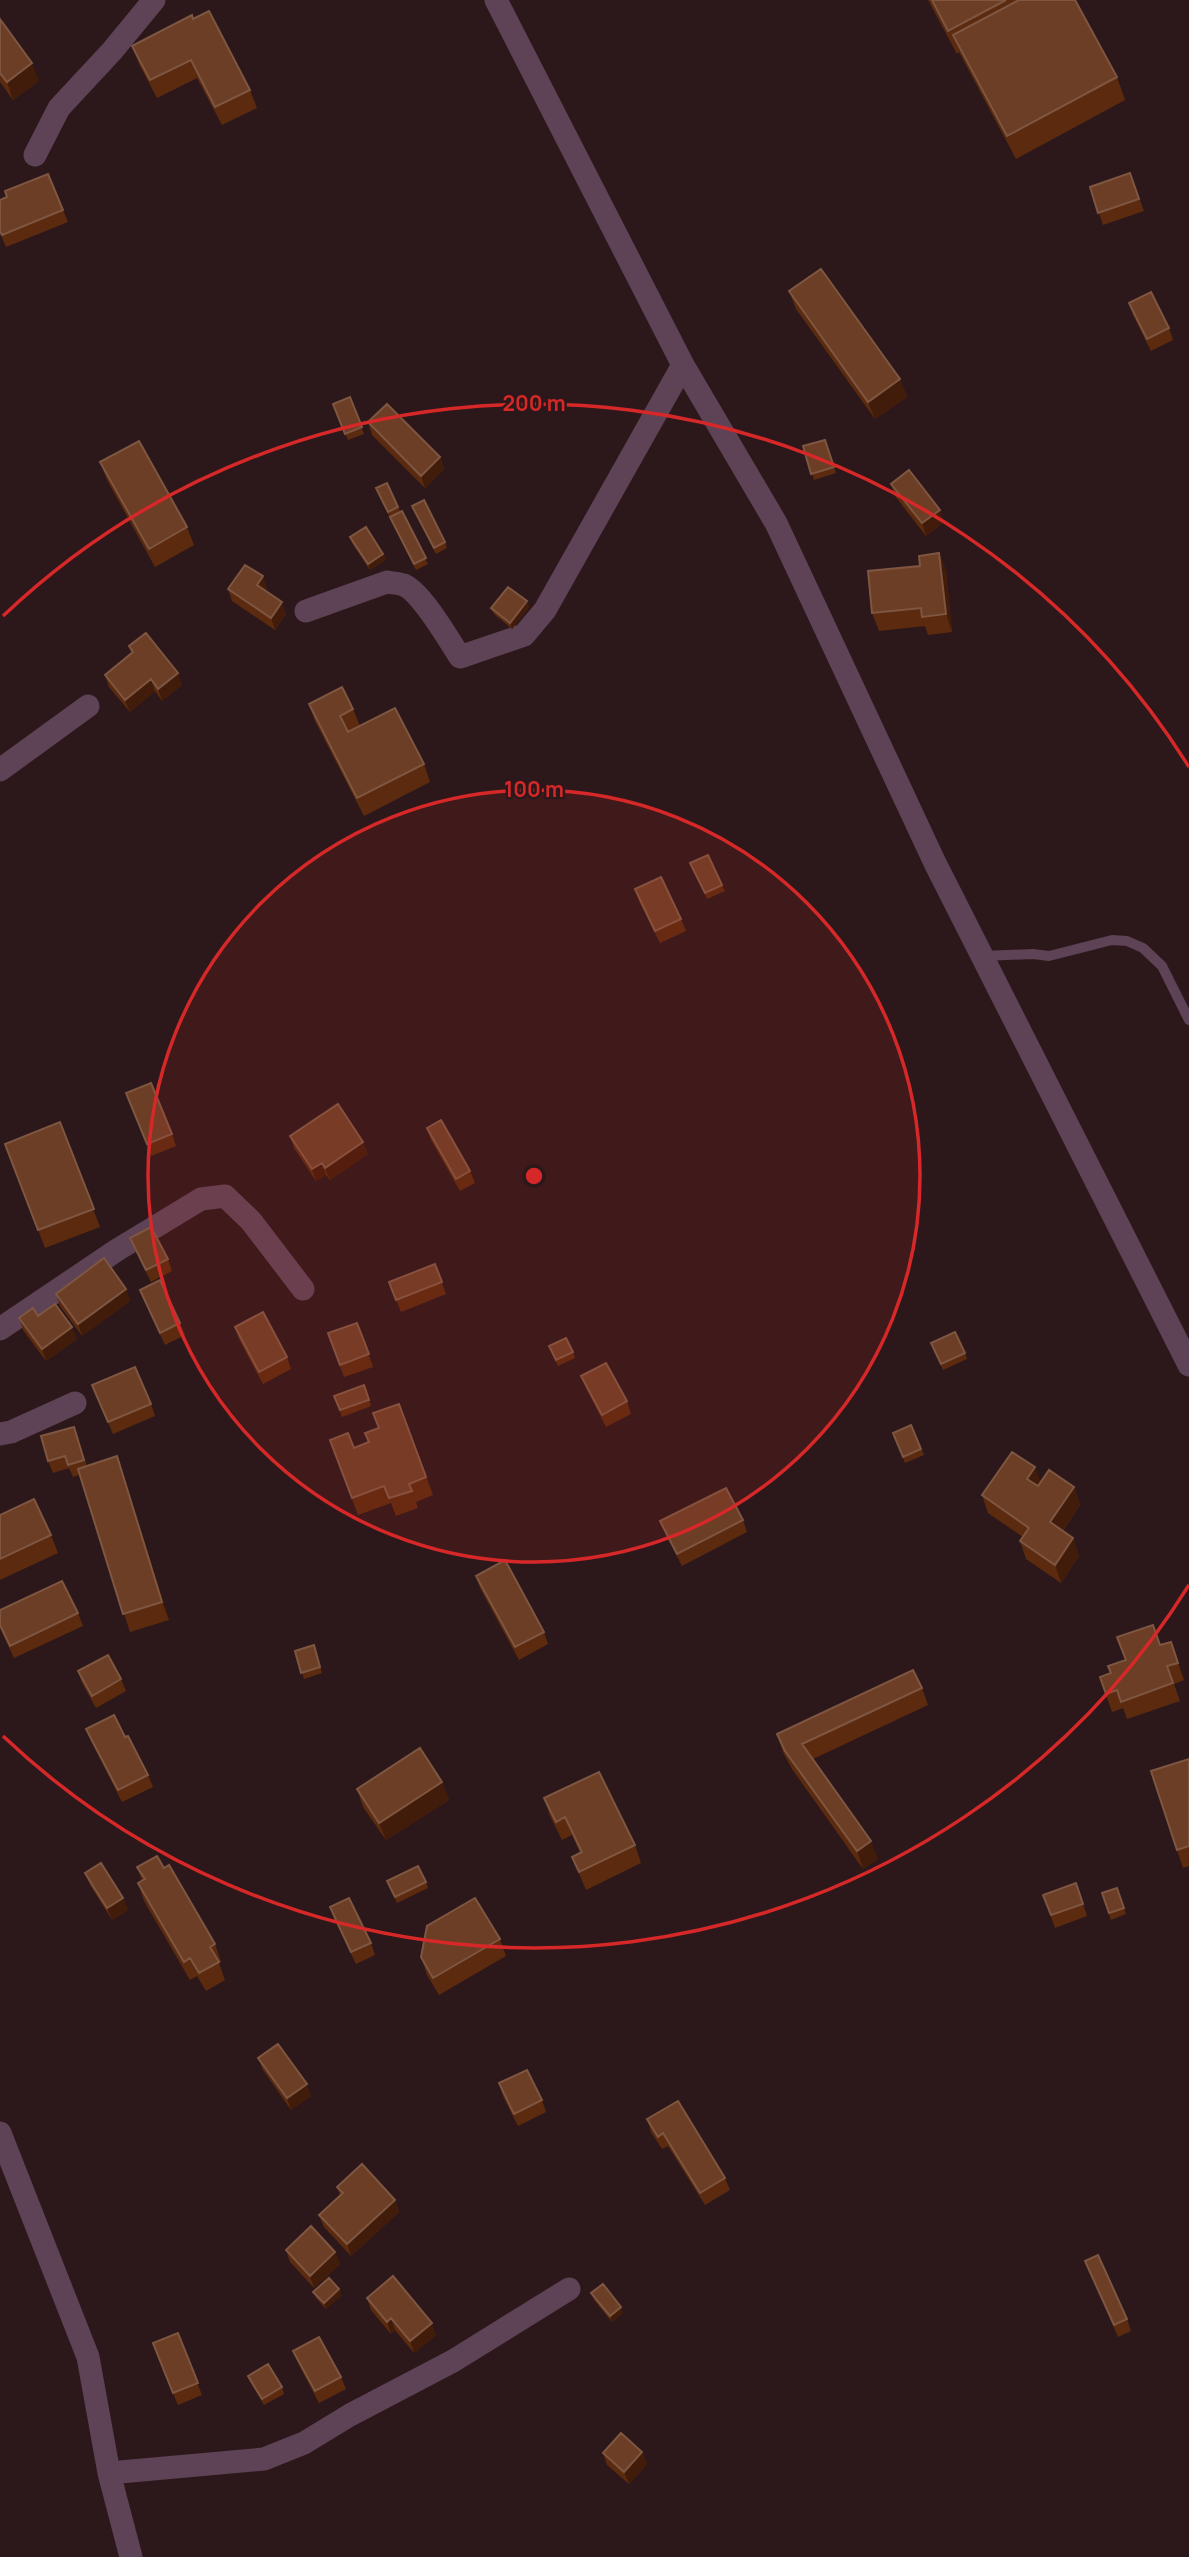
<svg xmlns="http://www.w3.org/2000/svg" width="1189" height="2557" viewBox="0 0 1189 2557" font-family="Manrope,sans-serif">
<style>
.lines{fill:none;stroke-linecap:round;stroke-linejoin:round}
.lane{stroke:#5e4255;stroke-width:10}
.street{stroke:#5e4255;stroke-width:23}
.wall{fill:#5c2b0f}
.shaded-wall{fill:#421c0a}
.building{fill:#6b3e25;stroke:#7e5641;stroke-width:2}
.ring{fill:none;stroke:#d62828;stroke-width:3.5}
.centre{fill:#d62828;stroke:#2c181a;stroke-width:3.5}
.ring-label{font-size:21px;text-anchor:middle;font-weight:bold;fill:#d62828;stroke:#2c181a;stroke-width:5;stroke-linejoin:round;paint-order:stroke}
</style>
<rect width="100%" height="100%" fill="#2c181a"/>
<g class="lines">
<path class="lane" d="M984,956L1033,954L1049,956L1112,940L1127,941L1143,948L1162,966L1189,1020"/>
<path class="street" d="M496,0L683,365L776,523L935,863L1189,1365
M35,155L59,108L112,51L154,0
M306,611L387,582C392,583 398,583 404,585C422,593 449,640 460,657L524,635L545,610L683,365
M0,770L88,706
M0,1329L117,1250L201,1199L225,1196L251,1221L303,1289
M0,1434L11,1432L75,1403
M0,2133L88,2357L109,2473L131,2557
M109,2473L264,2459L304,2443L350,2415L453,2361L569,2289"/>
</g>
<path class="wall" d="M928,0H1075L1117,77L1125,100L1016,159L959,52L957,54Z
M0,19L39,81L13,100L0,82Z
M194,19L250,90L257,108L222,125L197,78L157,98L139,64L132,46Z
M1130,173L1144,211L1103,225L1090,187Z
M7,197L63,210L68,222L6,247L0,233Z
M789,291L900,379L907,397L875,419L796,309Z
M1129,303L1169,328L1173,340L1151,351L1133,315Z
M350,397L364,434L348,440L333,404Z
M368,422L440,457L444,469L425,488L372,435Z
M825,440L836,473L814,480L803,446Z
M100,462L187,527L194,545L155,567L107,480Z
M891,484L944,522L926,536L895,496Z
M376,488L398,507L428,564L416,570L392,523Z
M412,506L445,542L447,548L436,554Z
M350,537L383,554L386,560L370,570L352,543Z
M939,553L946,571L952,632L928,635L925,626L879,631L872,613L920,566Z
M267,588L265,591L286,614L275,630L232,601L228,589Z
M527,601L529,607L512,629L494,614L491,608Z
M129,646L182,685L162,701L155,691L130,712L109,687L105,675L131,653Z
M309,704L353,709L360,726L424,764L430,782L364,816L315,721Z
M690,863L722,885L725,891L707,899Z
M635,889L681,919L686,931L660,943L639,901Z
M131,1105L172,1134L176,1146L151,1156Z
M60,1122L100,1227L45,1248L5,1144Z
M427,1128L470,1171L475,1183L460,1191L431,1140Z
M290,1136L368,1154L330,1180L326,1175L316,1181L294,1148Z
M130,1238L168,1259L172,1271L151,1282L135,1250Z
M435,1264L446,1294L401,1312L389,1282Z
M126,1289L130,1301L82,1336L60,1306L56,1294Z
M140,1290L180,1323L185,1335L165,1345L145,1302Z
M38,1316L77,1339L46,1361L23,1330L19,1318Z
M357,1323L373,1367L344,1377L328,1333Z
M235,1327L287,1357L291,1369L263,1384L239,1339Z
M549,1346L573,1352L575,1358L558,1366Z
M933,1349L965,1353L967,1359L943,1370Z
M581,1376L627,1401L631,1414L606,1427L586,1388Z
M92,1385L151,1404L155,1416L113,1434Z
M364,1385L371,1406L342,1417L334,1396Z
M399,1404L433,1495L416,1502L418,1508L396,1516L391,1503L358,1515L330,1440L354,1448L369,1442L379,1428Z
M911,1425L924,1455L905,1463L893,1433Z
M74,1427L87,1466L117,1456L169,1620L130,1632L79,1475L73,1477L69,1468L53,1473L48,1461Z
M1040,1482L1074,1487L1080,1505L1063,1531L1073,1538L1079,1556L1061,1583L1026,1559L1020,1541L1023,1537L988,1513L982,1495Z
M0,1515L51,1535L58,1553L0,1580Z
M743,1520L747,1532L682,1566L665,1533L660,1521Z
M476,1576L544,1632L548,1644L519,1660L480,1588Z
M0,1610L78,1613L83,1626L14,1658L0,1628Z
M314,1645L322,1673L304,1679L295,1651Z
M1160,1645L1177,1660L1184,1680L1174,1684L1180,1701L1127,1719L1123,1708L1112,1712L1100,1677L1111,1673L1126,1660Z
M78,1671L121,1679L126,1691L96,1708L82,1683Z
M922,1688L928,1705L813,1759L878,1859L863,1869L792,1769L783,1752L777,1734Z
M86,1729L125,1737L148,1775L153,1787L122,1802L91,1741Z
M1189,1759V1866L1183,1868L1177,1850Z
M442,1782L449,1800L386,1840L363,1807L357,1789Z
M544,1798L635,1845L641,1863L586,1890L572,1857L580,1853L572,1835L562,1840L550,1816Z
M137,1867L215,1944L221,1962L219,1963L225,1980L206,1991L197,1976L190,1980L144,1901L138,1883L142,1881Z
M85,1873L123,1898L128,1910L112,1920L90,1885Z
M387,1881L426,1882L428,1888L397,1903Z
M1076,1883L1087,1916L1055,1928L1043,1895Z
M1117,1888L1126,1914L1111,1920L1102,1893Z
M330,1907L371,1943L375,1955L356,1964L334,1919Z
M500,1939L506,1956L439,1995L427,1975L421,1957Z
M258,2058L311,2096L291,2110L263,2070Z
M499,2083L542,2100L546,2112L518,2126L503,2096Z
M647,2119L725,2178L730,2190L705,2205L668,2146L662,2149L651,2132Z
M337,2187L395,2200L399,2212L351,2256L324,2227L319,2215L340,2195Z
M286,2250L335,2252L340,2264L314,2288L290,2262Z
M1085,2261L1127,2319L1131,2331L1118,2337Z
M313,2292L342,2295L326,2309L316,2298Z
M591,2293L623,2313L612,2322L594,2300Z
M367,2298L436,2335L414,2353L395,2330L391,2334L371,2310Z
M178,2333L202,2395L178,2405L157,2355Z
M293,2351L341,2377L346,2389L319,2403L298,2363Z
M248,2376L282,2387L284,2394L264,2405L250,2382Z
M642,2452L647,2464L629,2484L607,2465L603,2453Z"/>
<path class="shaded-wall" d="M32,63L39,81L13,100L7,82Z
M900,379L907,397L875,419L868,402Z
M440,457L444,469L425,488L421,476Z
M940,510L944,522L926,536L922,523Z
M939,553L946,571L952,632L946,614Z
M383,554L386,560L370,570L368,564Z
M263,576L267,588L261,597L257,585Z
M527,601L529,607L512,629L510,623Z
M282,602L286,614L275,630L271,618Z
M178,673L182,685L162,701L158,689Z
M151,679L155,691L130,712L125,700Z
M363,1142L368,1154L330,1180L325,1168Z
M322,1163L326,1175L316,1181L312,1169Z
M126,1289L130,1301L82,1336L78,1324Z
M72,1327L77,1339L46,1361L42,1349Z
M117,1456L123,1474L169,1620L162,1602Z
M1035,1467L1042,1485L1034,1496L1027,1479Z
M1074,1487L1080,1505L1056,1540L1050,1522Z
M1073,1538L1079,1556L1061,1583L1055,1565Z
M442,1782L449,1800L386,1840L379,1823Z
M871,1841L878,1859L863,1869L857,1851Z
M123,1898L128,1910L112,1920L107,1908Z
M307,2084L311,2096L291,2110L287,2098Z
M395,2200L399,2212L351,2256L347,2244Z
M335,2252L340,2264L314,2288L310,2276Z
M339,2289L342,2295L326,2309L324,2303Z
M621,2307L623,2313L612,2322L610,2316Z
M391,2318L395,2330L391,2334L387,2322Z
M432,2323L436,2335L414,2353L410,2341Z
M642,2452L647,2464L629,2484L624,2472Z"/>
<path class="building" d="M932,0H1006L948,31Z
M1019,0H1075L1117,77L1007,136L953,35Z
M209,11L250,90L215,107L191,60L150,80L132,46L192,15L193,19Z
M0,19L32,63L7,82L0,73Z
M1130,173L1139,199L1098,213L1090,187Z
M48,174L63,210L2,235L0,231V200L7,197L5,191Z
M821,269L900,379L868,402L789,291Z
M1151,292L1169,328L1147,339L1129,303Z
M350,397L362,427L345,434L333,404Z
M387,404L440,457L421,476L368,422Z
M825,440L834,467L811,474L803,446Z
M139,441L187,527L149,549L100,462Z
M909,470L940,510L922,523L891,484Z
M387,483L398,507L388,512L376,488Z
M424,500L445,542L434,548L412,506Z
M402,511L426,558L414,564L390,517Z
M366,527L383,554L368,564L350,537Z
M939,553L946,614L922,617L921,608L872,613L868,571L920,566L919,556Z
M245,565L263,576L257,585L282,602L271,618L228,589Z
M508,587L527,601L510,623L491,608Z
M146,633L178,673L158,689L151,679L125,700L105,675L133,652L129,646Z
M342,687L353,709L340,716L348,732L395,708L424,764L357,798L309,704Z
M708,855L722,885L705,893L690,863Z
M661,877L681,919L655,931L635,889Z
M151,1083L172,1134L147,1144L126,1093Z
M338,1104L363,1142L325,1168L322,1163L312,1169L290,1136Z
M441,1120L470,1171L456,1179L427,1128Z
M60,1122L94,1209L38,1230L5,1144Z
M151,1227L168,1259L146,1270L130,1238Z
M104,1258L126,1289L78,1324L56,1294Z
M435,1264L442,1282L396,1300L389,1282Z
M160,1280L180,1323L160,1333L140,1290Z
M55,1304L72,1327L42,1349L19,1318L33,1308L38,1316Z
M263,1312L287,1357L259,1372L235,1327Z
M357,1323L369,1354L340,1365L328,1333Z
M955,1332L965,1353L941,1364L931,1343Z
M566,1338L573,1352L556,1360L549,1346Z
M606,1363L627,1401L602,1415L581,1376Z
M135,1367L151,1404L108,1422L92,1385Z
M364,1385L369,1400L340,1410L334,1396Z
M399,1404L426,1477L409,1484L412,1491L389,1498L384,1486L352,1498L330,1440L348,1433L354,1448L369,1442L365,1433L379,1428L373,1413Z
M911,1425L921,1449L903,1457L893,1433Z
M74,1427L84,1460L68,1465L65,1456L48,1461L41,1436Z
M1012,1452L1035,1467L1027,1479L1038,1486L1049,1470L1074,1487L1050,1522L1073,1538L1055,1565L1020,1541L1029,1528L982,1495Z
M117,1456L162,1602L123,1614L78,1469Z
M726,1488L743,1520L677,1554L660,1521Z
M34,1499L51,1535L0,1559V1515Z
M505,1560L544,1632L515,1647L476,1576Z
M62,1581L78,1613L10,1646L0,1625V1610Z
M1153,1625L1160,1645L1171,1642L1178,1663L1167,1666L1173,1683L1121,1702L1117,1690L1106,1694L1100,1677L1111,1673L1108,1666L1126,1660L1117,1637Z
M314,1645L320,1667L301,1673L295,1651Z
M108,1655L121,1679L92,1696L78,1671Z
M913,1670L922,1688L802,1744L871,1841L857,1851L785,1751L777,1734Z
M114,1715L125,1737L128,1736L148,1775L118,1790L86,1729Z
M420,1748L442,1782L379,1823L357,1789Z
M1189,1759V1846L1177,1850L1151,1771Z
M599,1772L635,1845L579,1872L572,1857L582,1852L565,1817L556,1822L544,1798Z
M157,1856L164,1868L169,1865L215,1944L210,1947L219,1962L199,1973L190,1958L184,1962L138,1883L145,1879L137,1867Z
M101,1863L123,1898L107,1908L85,1873Z
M418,1866L426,1882L395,1897L387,1881Z
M1076,1883L1083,1904L1051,1915L1043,1895Z
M1117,1888L1124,1908L1109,1913L1102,1893Z
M349,1898L371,1943L351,1952L330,1907Z
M475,1898L500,1939L433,1978L421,1957L427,1926Z
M278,2044L307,2084L287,2098L258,2058Z
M527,2070L542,2100L514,2114L499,2083Z
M678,2101L725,2178L700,2193L663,2133L658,2137L647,2119Z
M362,2164L395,2200L347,2244L319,2215L343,2193L337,2187Z
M311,2226L335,2252L310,2276L286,2250Z
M1098,2255L1127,2319L1114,2325L1085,2261Z
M393,2276L432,2323L410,2341L391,2318L387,2322L367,2298Z
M329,2278L339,2289L324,2303L313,2292Z
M603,2284L621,2307L610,2316L591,2293Z
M178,2333L198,2383L173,2393L153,2343Z
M319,2337L341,2377L315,2391L293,2351Z
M268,2364L282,2387L262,2399L248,2376Z
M621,2433L642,2452L624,2472L603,2453Z"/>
<circle cx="534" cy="1176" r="386" fill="#d62828" fill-opacity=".12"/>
<g class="ring">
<circle cx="534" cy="1176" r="386"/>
<path d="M1189 1585A772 772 0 0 1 3 1736M3 616A772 772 0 0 1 1189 767"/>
</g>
<circle cx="534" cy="1176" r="10" class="centre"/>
<g class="ring-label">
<text x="534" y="411">200 m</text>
<text x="534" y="797">100 m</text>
</g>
</svg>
